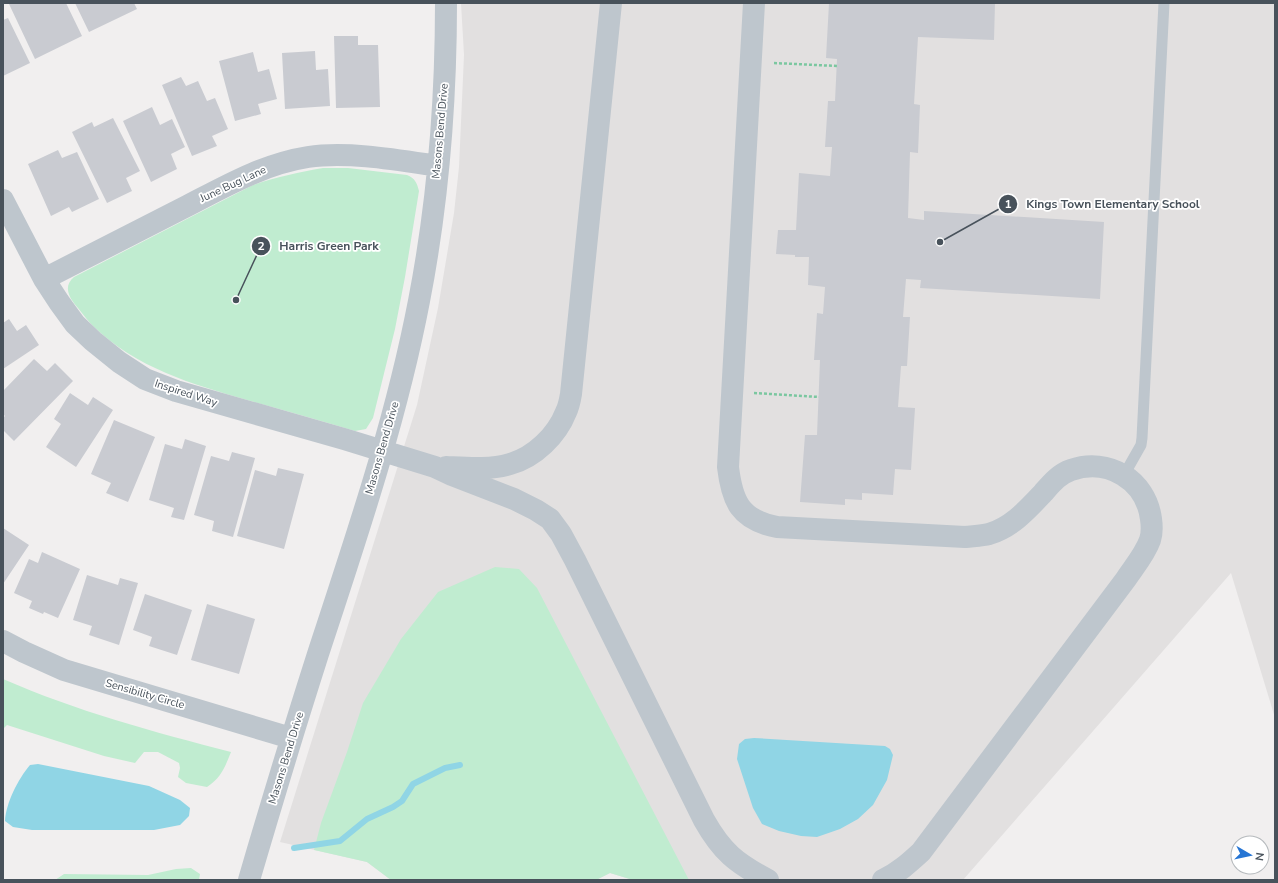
<svg xmlns="http://www.w3.org/2000/svg" width="1278" height="883" viewBox="0 0 1278 883" font-family="'Nunito Sans',sans-serif">
<style>
.education{fill:#e2e0e0}
.green{fill:#c0ecd0}
.water{fill:#90d5e5}
.lines{fill:none;stroke-linecap:round;stroke-linejoin:round}
.stream{stroke:#90d5e5;stroke-width:6}
.building{fill:#c9cbd1}
.path{stroke:#7bc7a0;stroke-width:2.5;stroke-dasharray:3 2;stroke-linecap:butt}
.service{stroke:#bec6cd;stroke-width:11}
.minor{stroke:#bec6cd;stroke-width:22}
.labels{text-anchor:middle;dominant-baseline:central;stroke-width:3.5;stroke-linejoin:round;paint-order:stroke}
.street-label{font-size:11px;fill:#48525b;stroke:#fff}
.leader{fill:none;stroke:#48525b;stroke-width:1.5}
.callout-dot{fill:#48525b;stroke:#fff;stroke-width:1.5}
.mark-label{font-size:12px;text-anchor:middle;font-weight:bold;fill:#fff}
.callout-label{font-size:12px;text-anchor:middle;font-weight:bold;fill:#48525b;stroke:#fff;stroke-width:3.5;stroke-linejoin:round;paint-order:stroke}
</style>
<rect width="100%" height="100%" fill="#f1efef"/>
<path class="education" d="M461,3H1275V718L1231,573L963,880H633L610,873L596,880H391L367,862L280,842L417,405L438,308L454,213L459,167L464,55Z"/>
<path class="green" d="M323,168H348L407,175C415,178 417,183 419,191L405,277L395,329L373,418L366,429L355,431C319,420 283,410 247,400C192,384 136,368 93,326C88,321 83,314 78,308C70,299 62,287 74,277L253,185C277,177 299,172 323,168Z
M495,567L519,569L537,588L689,880H633L610,873L596,880H391L367,862L314,850L321,823L347,752L363,703L401,639L438,592Z
M3,679C76,711 154,732 231,752C225,767 221,778 207,787L186,783L178,777L180,768L179,763L158,752H144L135,763L104,756L7,725L3,729Z
M191,868L200,874L199,880H55L64,874L148,875L176,869Z"/>
<path class="water" d="M754,738L885,746L890,749L893,755L887,780L873,805L858,819L840,829L817,837L801,836L779,831L762,824L753,808L737,759L739,744L745,739Z
M38,764L149,786L180,800L190,808L189,816L180,825L154,830H32L13,827L5,821C6,803 18,779 30,765Z"/>
<g class="lines">
<path class="stream" d="M294,848L340,841L367,819L393,807L402,801L413,784L445,768L460,765"/>
</g>
<path class="building" d="M11,3H66L82,36L35,59L9,4Z
M75,3H134L137,9L89,32Z
M829,3H995L994,40L918,37L914,104L920,105L918,153L910,152L908,218L924,220V211L1104,222L1100,299L920,288L921,280L906,279L903,317H910L907,366H901L898,407L915,408L911,470L895,469L893,495L862,493V500L845,499V505L800,502L805,435H817L820,360H814L817,313L823,314L825,287L808,285L809,257H795V255L776,254L778,230H796L799,173L830,176L832,147H825L828,101H835L837,59L826,58Z
M8,18L30,63L3,76V20Z
M334,36H358V45H378L380,107L336,108Z
M315,51L316,70L328,69L330,106L285,109L282,53Z
M253,52L258,72L269,69L277,99L258,104L261,114L235,121L219,61Z
M181,77L186,86L198,81L207,101L215,98L228,129L212,136L217,146L192,156L162,85Z
M152,107L160,125L172,119L185,147L171,154L177,169L151,182L123,121Z
M113,118L140,171L126,178L132,191L107,203L72,132L92,122L94,127Z
M58,150L62,158L77,152L99,199L72,212L69,207L51,216L28,164Z
M9,319L17,331L26,325L39,345L3,369V323Z
M34,359L47,371L55,363L73,381L14,441L3,430V418L5,416L3,414V391Z
M70,393L88,405L93,397L113,410L76,467L46,447L61,424L54,419Z
M114,420L155,437L128,502L106,493L111,483L91,474Z
M185,439L206,446L184,520L171,517L174,508L149,500L165,444L182,449Z
M232,452L255,458L233,537L212,531L214,521L194,515L211,456L229,461Z
M278,468L304,474L284,549L237,536L255,470L276,476Z
M3,528L29,545L3,584Z
M42,552L80,569L58,618L44,612L43,614L29,608L32,601L14,593L29,559L38,563Z
M87,575L118,585L120,578L138,583L119,645L89,635L92,626L73,620Z
M145,594L192,610L177,655L149,646L152,637L133,630Z
M207,604L255,619L239,674L191,660Z"/>
<g class="lines">
<path class="path" d="M774,63L837,66
M754,393L819,397"/>
<path class="service" d="M1124,475L1141,445L1142,438L1164,3"/>
<path class="minor" d="M754,3L728,467C732,501 740,520 777,527L965,537C972,536 981,536 989,534C1012,527 1027,510 1043,493C1051,484 1059,474 1071,470C1108,457 1146,480 1151,519C1152,526 1152,534 1150,540C1145,554 1134,567 1126,579L921,852C909,863 898,873 883,880
M3,200L44,279L59,302L75,324L93,341L119,362L145,379L176,391L344,439L435,467L452,475L514,499L536,510L550,519L561,534L575,560L704,820C722,852 736,863 768,880
M44,279C91,255 138,231 185,207C224,187 263,164 308,157C348,151 398,160 438,166
M446,467C467,468 490,470 510,464C535,457 557,435 566,412C569,406 570,400 571,394L611,3
M3,641L24,652L64,670L291,738
M249,880C271,805 294,729 318,654C356,538 396,421 419,301C438,203 446,103 446,3"/>
</g>
<g class="labels">
<g class="street-label">
<text transform="translate(440 131) rotate(-85)">Masons Bend Drive</text>
<text transform="translate(233 184) rotate(-25)">June Bug Lane</text>
<text transform="translate(186 393) rotate(18)">Inspired Way</text>
<text transform="translate(382 448) rotate(-74)">Masons Bend Drive</text>
<text transform="translate(145 694) rotate(16)">Sensibility Circle</text>
<text transform="translate(286 758) rotate(-73)">Masons Bend Drive</text>
</g>
</g>
<path class="leader" d="M940 242L1008 204M236 300L261 246"/>
<g class="callout-dot">
<circle cx="940" cy="242" r="4"/>
<circle cx="236" cy="300" r="4"/>
<circle cx="1008" cy="204" r="10"/>
<circle cx="261" cy="246" r="10"/>
</g>
<g class="mark-label">
<text x="1008" y="208">1</text>
<text x="261" y="250">2</text>
</g>
<g class="callout-label">
<text x="1113" y="208">Kings Town Elementary School</text>
<text x="329" y="250">Harris Green Park</text>
</g>
<rect width="1278" height="883" fill="none" stroke="#48525b" stroke-width="8"/>
<g transform="translate(1250 855) rotate(99)"><circle r="19" fill="#ffffff" stroke="#b6babd"/>
<path d="M0-3L7 15L0 10L-7 15Z" fill="#2675d4"/>
<text y="-6" font-size="11" font-weight="bold" text-anchor="middle" fill="#48525b">N</text>
</g>
</svg>
